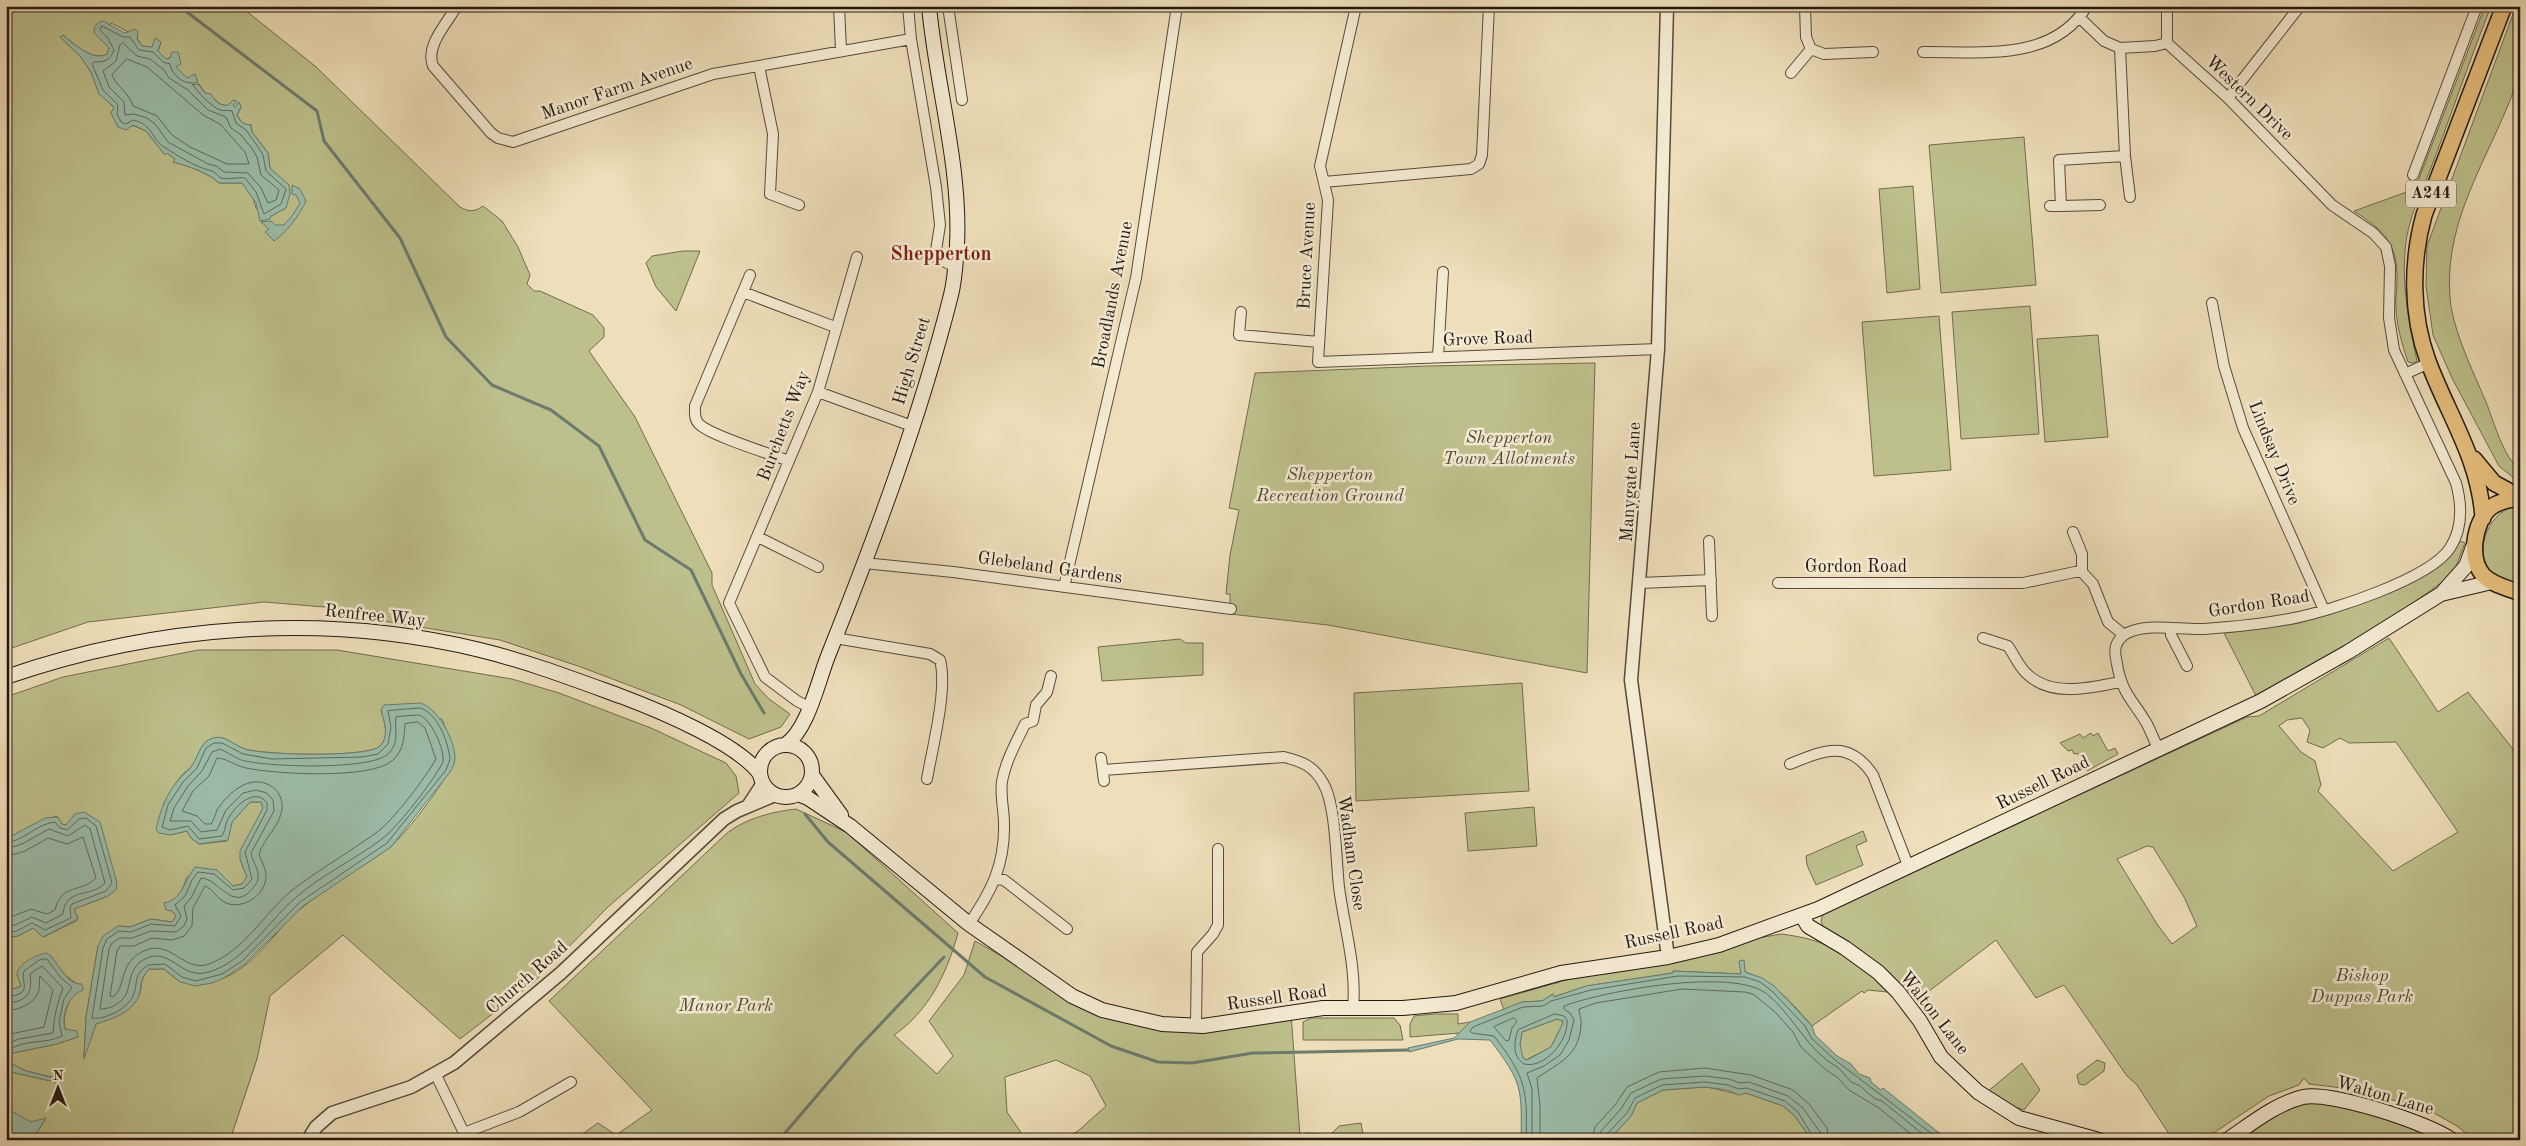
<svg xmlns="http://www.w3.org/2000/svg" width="2526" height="1146" viewBox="0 0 2526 1146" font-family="'Old Standard TT',serif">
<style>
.green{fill:#bdc08c;stroke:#706c4f;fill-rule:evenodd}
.water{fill:#9bbdaa;stroke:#6b7b6d;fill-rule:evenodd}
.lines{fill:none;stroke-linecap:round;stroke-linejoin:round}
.shore{stroke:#5f6a5e;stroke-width:1}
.stream{stroke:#6b7b6d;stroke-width:3}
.minor-casing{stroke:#564a3c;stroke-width:12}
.tertiary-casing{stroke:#564a3c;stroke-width:15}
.secondary-casing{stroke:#231812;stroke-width:16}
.primary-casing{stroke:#231812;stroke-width:18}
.minor{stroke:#f4ead2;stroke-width:10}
.tertiary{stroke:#f4ead2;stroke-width:12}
.secondary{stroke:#f4ead2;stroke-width:14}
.primary{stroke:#e7bf7c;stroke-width:15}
.labels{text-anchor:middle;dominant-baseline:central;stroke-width:5;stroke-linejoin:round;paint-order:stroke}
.shield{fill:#f4ead2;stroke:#62574c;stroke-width:1}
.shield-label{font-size:16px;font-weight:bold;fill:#231812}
.street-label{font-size:18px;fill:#231812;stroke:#f4ead2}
.park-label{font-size:18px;font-style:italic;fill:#514a37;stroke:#f4ead2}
.quarter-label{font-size:20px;font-weight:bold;fill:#7a1f14;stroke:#f4ead2}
</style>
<rect width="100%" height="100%" fill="#eedeb9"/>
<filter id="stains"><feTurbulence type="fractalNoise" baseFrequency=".004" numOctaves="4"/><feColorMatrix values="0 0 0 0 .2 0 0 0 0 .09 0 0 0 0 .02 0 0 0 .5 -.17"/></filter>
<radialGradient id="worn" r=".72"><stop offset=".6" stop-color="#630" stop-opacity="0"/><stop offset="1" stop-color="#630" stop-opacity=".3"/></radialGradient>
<path class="green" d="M6,6H240L315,66L460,207C469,212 475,212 483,206L502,221L518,247L530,275L527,284L534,291H540L593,315L604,328V337L589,351L635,417L712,573V585L755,684L769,699L790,714L781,727L749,739L681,705L578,666L500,640L377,620L384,612L264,602L88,622L6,650ZM111,23L136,36L142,46L152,47L161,42L158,51L166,59L170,58L177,70L187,78L191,77L198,81L192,83L193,85L199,84L205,93L222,105L235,107L239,103L241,107L237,115L243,124L251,125L252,132L268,153L270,168L278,177L286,208L271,216L256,208L252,194L242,183H219C209,173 188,166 174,162L175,159L167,153L165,155L146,131L132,125L99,93L91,72L80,56L60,37L63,35C74,44 93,62 107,54L109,48L103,40Z
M2485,6H2491C2471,57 2453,109 2434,160C2423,190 2407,218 2405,251C2402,288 2409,324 2417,361L2413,363L2408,362C2402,344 2397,327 2396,309C2395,300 2397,291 2397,282C2398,244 2385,231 2354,211L2415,189Z
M2516,6H2520C2520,23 2524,60 2519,75C2496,149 2443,214 2450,298C2453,331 2473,371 2486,402C2493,419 2504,460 2520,469V483L2499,466L2452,378L2433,335L2426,286L2427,246Z
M2024,137L2036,285L1941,293L1929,145Z
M1913,186L1920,289L1887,293L1879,189Z
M683,251H700L676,311L656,287L646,263L652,256Z
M2030,306L2039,434L1961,439L1952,312Z
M1939,316L1951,470L1874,476L1862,322Z
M2098,335L2108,437L2045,442L2037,339Z
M1595,363L1587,673L1328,625L1230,614V594H1226L1230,555L1239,510L1229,508L1255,373L1427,366Z
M2520,506V587C2510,583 2499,581 2492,573C2471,551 2490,507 2520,506Z
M2460,541L2465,543L2453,574L2430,591L2384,624L2289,680L2256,696L2224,633L2299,623L2361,603L2399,589L2433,571Z
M2389,638L2438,712L2468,692L2520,758V1138L2517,1140H2474L2457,1126L2427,1109L2351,1089L2309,1084L2304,1078L2299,1085L2269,1096L2206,1138L2200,1140H2173L2137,1085L2127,1076L2064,985L2036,998L1996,940L1920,998L1907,995L1824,929L1821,921L1823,914L2247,717L2259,716ZM2302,718L2310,730L2307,742L2323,748L2340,738L2349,743L2396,742L2458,832L2393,871L2318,791L2321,785L2315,761L2301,752L2279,726L2287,720ZM2147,846L2153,847L2184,897L2197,926L2172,944L2157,924L2117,859Z
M1180,639L1186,643H1203V675L1102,681L1098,647Z
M198,650H337L512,679L559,693L651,728L726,763L736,776L739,793L608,907L535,981L460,1039L343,935L270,996L257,1059L230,1140H32L45,1120L31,1122L6,1108V1071L60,1083L61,1079L26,1071L7,1062L13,1053L57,1044L78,1037L65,1029C61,1012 72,998 78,985L65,975L50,955L17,975L21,986L6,992V938L18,936L33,928L43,937L76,921L78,918L74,909L108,896L72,820L66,825L62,824L56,816L6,839V697L63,677ZM381,710L442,719L454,753C458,769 403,837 389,848C361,868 331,884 304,906C277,927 258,963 226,977C216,982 188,979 176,979L164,969H149C137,983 144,987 138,997C129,1013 111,1019 96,1024L84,1056L86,1017L98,946L118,926L130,927L151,919L172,922L176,916L172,911L171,902L181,893L187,877L217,870L233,886L242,884L247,877L240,859L263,808L261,802H250L232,822L227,841L199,844L191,838L187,831L170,835L164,803C169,795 173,787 178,780C181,775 187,771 191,767C200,757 199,741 214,738C225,735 235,746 245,749C264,755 368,758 380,746C390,736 384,721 381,710Z
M1522,683L1529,791L1356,801L1354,693Z
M2091,733L2093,736L2098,733L2108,751L2115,748L2118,754L2087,771L2077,753L2074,754L2072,750L2068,751L2060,743L2080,734L2083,738Z
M1534,807L1537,846L1468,851L1465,813Z
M796,809L846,832L958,933C947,973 929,1011 894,1035L937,1074L953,1056L929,1021L964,975L975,941L1072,996L1162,1024L1291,1013L1300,1137L1306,1133L1330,1135L1339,1126L1361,1123L1364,1140H1061L1078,1131L1106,1106L1090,1076L1056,1060L1005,1077L1007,1112L1026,1140H574L598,1123L616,1135L652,1110L549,1001L727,833C747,818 771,812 796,809Z
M1863,831L1867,841L1856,846L1863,865L1816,885L1807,865L1806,856Z
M1781,934C1831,940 1847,955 1885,985L1887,992L1868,990L1864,993L1862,991L1812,1026C1792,1003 1775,982 1745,972L1743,960L1741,974L1673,971V973L1587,986L1553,997V994L1542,1001L1522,1002L1504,1010L1500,999L1584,975L1678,962L1758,938Z
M1434,1014H1458V1024L1470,1022L1460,1033L1410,1037V1024L1414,1016Z
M1311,1018H1394L1400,1025L1403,1040H1303V1022Z
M1557,1019L1563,1021L1562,1025L1551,1047L1526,1060C1517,1053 1520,1042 1522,1032Z
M2097,1060L2105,1063L2104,1071L2085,1085L2079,1084L2077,1075Z
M2022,1063L2040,1090L2024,1110L2012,1106L1987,1092Z
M1705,1087C1716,1088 1737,1096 1746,1093L1783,1106L1794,1115L1812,1140H1609L1631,1116L1637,1103L1663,1090Z
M2306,1103C2342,1101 2403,1122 2435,1140H2243L2270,1117Z"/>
<path class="water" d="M103,21L125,33L135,29L138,32L137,39L142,46L152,47L155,38L161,42L158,51L166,59L170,58L172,52H178L181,64L176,67L187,78L195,74L198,82L193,83V85L198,84L205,93L211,94C215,101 219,106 228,105L233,100L237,101L233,105L235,107L239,102L241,107L237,115C241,123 243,124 251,125L252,132L268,153L270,168L289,185L290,194L286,208L271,216L270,219L260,221L256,203L242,183H219C209,173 188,166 173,162L175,159L167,153L165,155L146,131L133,125L126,130L118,127L111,113L114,107L99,94L91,72L80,56L60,37L63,35C74,44 93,62 107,54L109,48L94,33C94,26 96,23 103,21Z
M292,185L300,189L306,201C299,216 287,232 274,241L265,232L269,229L261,222L271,221L275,225H284L292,216L300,203L296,195L292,194Z
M420,703C438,708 454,739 455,757C455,762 453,768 450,772L391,847L303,906L245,964L224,978L212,983L195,986L180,982L164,969H149C138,981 143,986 138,998C130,1014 111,1019 96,1024L84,1059L86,1017L98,946L103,936L118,926L130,927L151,919L172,922L176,916L172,911L166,910L164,903C182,900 185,880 195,867L217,870L233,886L242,884L247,877L240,859V851L263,808L261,802H250L232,822L228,840L199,844L191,838L187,831L170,835L159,833L156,829C160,811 167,792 180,778C184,773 190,770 193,764C199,755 200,742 213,738C224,734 235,746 245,749C263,755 368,758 380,746C390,736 384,721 381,710L384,705Z
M84,812L100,822L117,883L116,890L108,896L74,909L78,918L76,920L43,937L33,928L18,936L6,938V839L45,818L58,817L62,824L66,825L75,814Z
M47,953C59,961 65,985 82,984L83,990C69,995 61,1014 65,1029L77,1031L78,1037L57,1044L13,1053L8,1062L26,1071L61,1080L60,1083L6,1071V992L21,986C20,982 17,977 17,974C18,963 38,954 47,953Z
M1744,960L1745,972L1762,978L1774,986L1812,1026L1815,1035L1837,1056L1851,1064L1859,1074L1870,1078L1871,1082L1881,1090L1883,1088L1948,1140H1812L1794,1115L1783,1106L1746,1093L1739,1095L1727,1090L1705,1087L1663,1090L1637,1103L1631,1116L1609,1140H1521C1522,1087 1522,1082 1490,1040L1458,1039L1409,1052L1408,1048L1454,1038L1470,1022L1522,1002L1542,1001L1553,994L1554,997L1586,986L1673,973V971L1741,974L1739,961ZM1557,1019L1563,1021L1562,1025L1551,1047L1527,1060L1523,1058L1520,1044L1522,1032Z
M6,1108L31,1122L46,1118L32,1140H6Z"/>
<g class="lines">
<path class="shore" d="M102,26L123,37H130L139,50L153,52L163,62L170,64C172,74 181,83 192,83C195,90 213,108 220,110C224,111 228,110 232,111L236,123L246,130L256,144L263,155L266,171L286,189L281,204L264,214L256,192L245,178C238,177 228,180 221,178C218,177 216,172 212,171C195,167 178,156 164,147C150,138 154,125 133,120L126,124L121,122L117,114L118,105L103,90L92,64L94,62C104,62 110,61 114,50L107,37L100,30Z
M123,43L137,56L150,59L164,70L169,78L188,90L208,110L226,117L231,128L241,135L251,147L257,157L261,175L279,190L276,200L268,203L261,188L248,173L224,172L216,166L208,164L168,142L155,124L147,118L134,114L125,115L124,102L109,87L103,71L116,61L120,45Z
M127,59L147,67L203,115L220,124L245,152L249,164H227L190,147L172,135L157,116L133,106C129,93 117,87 112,75Z
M420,708C438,713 448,742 450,759L446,770L387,843L300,902L242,961L222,974L196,981L182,977L165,964L148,965C132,976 139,982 133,996C127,1009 105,1020 92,1018L103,948L107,939L119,931L131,932L151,924L175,926L181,916L175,905L185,896L192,880L198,872L214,874L233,890L244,888L252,879L245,852L267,810V803C255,786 233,807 227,821C225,826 225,831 222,836L199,839L188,826L170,830L162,827L168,805L183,782L197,768L206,748L214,743H222L243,754L272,759L362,757L378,754L388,744L391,727L388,711Z
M419,715C431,718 445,750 443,762C434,780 398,827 382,839C354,860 321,875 294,899C268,922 244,962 209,972C180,981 170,944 143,960C130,968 131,980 127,992C124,1002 109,1010 100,1009L109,949L112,943L120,938H132L151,931L176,932L184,926L187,919L184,906L191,898L201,878C218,878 233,913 252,889C255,885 259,881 258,875C258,867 252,861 251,853L274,811L273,800L267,793L256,790L243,793L226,810L217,830L201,832L191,821H170L174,808L188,786L202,771L212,752L220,749C227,752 234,757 241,760C264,767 374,771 389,753C400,741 394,730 396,717Z
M418,722L425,728L436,759C426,777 392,822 376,833C348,853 318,870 291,891C264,914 244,951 209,964C183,974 170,935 140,953C119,965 126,987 113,997L110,996L117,951L120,946H134L152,938L172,940L184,936L192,926L193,908L205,886C213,889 217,899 226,903C243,910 266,895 266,876C266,868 261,861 259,854C264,838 280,826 282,809C283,800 279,791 271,786C250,773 228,793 217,810C215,815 214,820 211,824H205L197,816L182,811L193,791L209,776L217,758C226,758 236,766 246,768C274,774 373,780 393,760C404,750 404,737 405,724Z
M6,843C24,841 36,824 55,822L60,828L67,830L79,819L86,818L96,826L112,883L106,891L72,904L70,908L71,918L45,930L32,923L17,931L6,933
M6,849L22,844L49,829L68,836L85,825L90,829L105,883C92,898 65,887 63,914L46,923L32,917L15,925L6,926
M6,857L25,851L48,838L67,844L83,837L96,878C82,893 61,883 55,910L47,914L31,909L6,919
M6,997C35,994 20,983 24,971L41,959H47L61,978L72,987L64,999L59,1022L62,1036C45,1045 20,1038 6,1053
M6,1003C27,1002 33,993 30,974L42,966L63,988C57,1004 54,1017 53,1033L19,1039L6,1044
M6,1011C19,1010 37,1003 39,989C40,984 39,980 40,976L53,990L44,1027L6,1035
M1555,1014L1564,1016L1567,1020C1569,1040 1545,1069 1524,1064C1512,1056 1514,1042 1518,1030Z
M1514,1018L1517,1021L1512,1028L1509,1040L1506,1041L1494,1027Z
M1526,1140C1528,1089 1525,1076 1494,1036L1472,1033L1470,1031L1473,1027L1523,1007L1543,1006L1551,1001L1591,990L1678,976L1745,977L1760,982L1771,990L1805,1026L1812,1039L1835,1060L1940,1140
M1532,1140V1089L1527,1073L1544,1066L1560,1055L1569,1040L1574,1020L1570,1013L1564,1009V1006C1604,991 1733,967 1767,994C1794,1016 1807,1050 1837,1067C1843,1071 1846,1077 1850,1081C1854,1084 1857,1084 1860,1086C1868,1092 1872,1099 1882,1101L1930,1140
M1540,1140V1106L1537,1078C1558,1063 1579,1057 1581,1025C1582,1019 1579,1014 1579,1009L1596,1003L1682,989L1745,992L1753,994L1775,1012L1793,1032L1801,1047L1826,1070L1837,1077L1849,1090L1879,1108L1918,1140
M1592,1140L1595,1127L1615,1105L1627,1087L1659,1072L1705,1068L1751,1075L1793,1090L1809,1104L1827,1128L1829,1140
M1599,1140L1601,1131L1621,1109L1631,1093L1661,1079L1705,1076L1729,1079L1740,1083L1749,1082L1788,1096L1803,1108L1820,1132L1822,1140
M1605,1140L1606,1135L1627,1113L1635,1098L1662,1085L1705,1082L1728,1085L1739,1089L1747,1088L1785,1101L1798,1112L1815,1140"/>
<path class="stream" d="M179,6L317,111L324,141L400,238L446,337L492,385L551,410L599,446L645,540L691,570L741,674L764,713
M805,814L828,842L985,977L1111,1046L1158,1062L1192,1063L1253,1053L1408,1050
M779,1140L856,1050L944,957"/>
<g class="minor-casing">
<path id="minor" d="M457,6C447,23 425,46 433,66L491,133L498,138L513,142L713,74L911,39
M839,6L841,50
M908,6L911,39L936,187L940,225L935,257L955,267
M948,6L962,100
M1356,6L1320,166L1328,200L1318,362L1658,349
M1805,6L1806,37L1811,49L1824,54L1873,52
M2080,18L2104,41L2120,48
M1923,52C1980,51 2052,63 2087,6
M759,66L773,134L770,194L799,205
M1791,73L1811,49
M2228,98L2300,6
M2413,175L2477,6
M1324,182L1471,169L1479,164L1482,155L1489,6
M2130,197L2125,156L2120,48L2155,46L2167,43
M2100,205L2061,206L2059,160L2125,156
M2050,206H2061
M750,275L695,406C695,413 694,419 699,424C711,436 771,454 789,461
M743,292L835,327
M2212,303L2224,366L2243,428L2324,610
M1241,312L1239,335L1319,342
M1438,357L1443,272
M2405,374L2429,363
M818,392L912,426
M2073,532L2082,554V572
M758,537L818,567
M1709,541L1712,616
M864,563L953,572L1231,609
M1640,583L1711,580
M1778,583H2023L2075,572H2082L2093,584L2108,622L2124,635
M1064,587L1136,278L1177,6
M2171,629V635L2187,666
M835,638L930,654L940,660C948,689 932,749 927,779
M1983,638L2008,646C2014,655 2019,666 2026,673C2051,698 2090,688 2120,682
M809,707L797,701L765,677L729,603L818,392L857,257
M2158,748C2154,740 2151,732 2147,724C2133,700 2122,694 2117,664C2116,658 2114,652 2116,646C2118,639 2125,633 2132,631C2154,624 2181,630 2204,629C2233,627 2265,624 2294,618C2330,611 2430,579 2450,548C2463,528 2462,505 2456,483L2394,350L2389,318L2390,266L2386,247L2373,233L2332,205L2228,98L2167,43V6
M1101,758L1104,781
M1790,764C1824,750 1849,739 1873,775L1909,868
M1103,770L1284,757C1301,761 1314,766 1323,783C1336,804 1336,861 1339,887C1344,927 1357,967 1353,1008
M995,879L1004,880L1067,929
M969,924C991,892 1005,865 1004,824C1004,810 1000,795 1002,781C1006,760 1016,743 1025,724L1033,721L1036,705L1047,692L1051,676
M1196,1026L1197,952L1213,934L1218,925V849
M436,1075L464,1133L519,1112L571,1082"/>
</g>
<g class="tertiary-casing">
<path id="tertiary" d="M1667,6L1658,349L1631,680L1668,957
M748,806L763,783
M308,1140L316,1127L332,1113L411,1087L454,1063L561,973L724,819L737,811L775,795"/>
</g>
<g class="secondary-casing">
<path id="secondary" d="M2443,592L2466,566L2473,547
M6,677C156,625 324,612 480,650C529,662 576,680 623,697C660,711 737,743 760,774
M785,745C808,730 818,681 828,656C875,538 920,418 951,295C955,279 956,262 957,245C961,166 936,85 929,6
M760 771a26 26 0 1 1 52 0a26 26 0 1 1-52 0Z
M812,775L841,815
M798,794L808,798L850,826L969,924L1072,996L1102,1010L1162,1024L1203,1026L1323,1008H1403L1456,1003L1561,973L1668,957L1719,945L1818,909L2261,701L2348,652L2441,594L2492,582
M1802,916L1808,926L1845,948L1878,972L1898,992L1920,1021L1941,1057L1978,1092L2019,1118L2099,1140
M2227,1140C2251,1124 2275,1104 2303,1097C2331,1091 2428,1123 2452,1140"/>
</g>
<g class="primary-casing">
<path id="primary" d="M2474,459L2494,483L2520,497
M2520,498C2509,499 2499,501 2490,508C2474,522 2468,560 2484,576C2493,585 2508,588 2520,593
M2483,518C2479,458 2448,415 2428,361C2411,315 2411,262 2424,215L2504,6"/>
</g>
<use href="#minor" class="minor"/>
<use href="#tertiary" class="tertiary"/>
<use href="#secondary" class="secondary"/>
<use href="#primary" class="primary"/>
</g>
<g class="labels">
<rect class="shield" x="2406" y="180.5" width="50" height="27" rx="4"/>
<g class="shield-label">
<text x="2431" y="194">A244</text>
</g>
<g class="street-label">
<text transform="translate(617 89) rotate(-19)">Manor Farm Avenue</text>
<text transform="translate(2249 98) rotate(44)">Western Drive</text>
<text transform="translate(1307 256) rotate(-87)">Bruce Avenue</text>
<text transform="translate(1113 295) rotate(-79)">Broadlands Avenue</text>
<text transform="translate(1488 339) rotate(-2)">Grove Road</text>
<text transform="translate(912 361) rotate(-73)">High Street</text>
<text transform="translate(784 426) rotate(-69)">Burchetts Way</text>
<text transform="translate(2274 453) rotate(68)">Lindsay Drive</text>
<text transform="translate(1631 482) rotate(-86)">Manygate Lane</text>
<text x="1856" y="567">Gordon Road</text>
<text transform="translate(1050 568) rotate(8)">Glebeland Gardens</text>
<text transform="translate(2259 604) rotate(-9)">Gordon Road</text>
<text transform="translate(375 616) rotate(6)">Renfree Way</text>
<text transform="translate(2043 783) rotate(-26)">Russell Road</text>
<text transform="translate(1351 853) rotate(82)">Wadham Close</text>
<text transform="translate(1674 933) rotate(-12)">Russell Road</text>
<text transform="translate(527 978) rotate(-41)">Church Road</text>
<text transform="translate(1277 998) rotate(-8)">Russell Road</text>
<text transform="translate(1934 1013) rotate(52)">Walton Lane</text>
<text transform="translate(2385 1096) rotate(16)">Walton Lane</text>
</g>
<g class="park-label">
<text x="1509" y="438">Shepperton<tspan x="1509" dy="21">Town Allotments</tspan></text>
<text x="1330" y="475">Shepperton<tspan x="1330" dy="21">Recreation Ground</tspan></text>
<text x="2362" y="976">Bishop<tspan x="2362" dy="21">Duppas Park</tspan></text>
<text x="726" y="1006">Manor Park</text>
</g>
<g class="quarter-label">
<text x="941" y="255">Shepperton</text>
</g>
</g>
<rect width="2526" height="1146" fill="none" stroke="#eedeb9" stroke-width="25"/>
<rect x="8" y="8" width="2511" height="1131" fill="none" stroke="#231812" stroke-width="2.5"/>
<rect x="12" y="12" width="2501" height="1121" fill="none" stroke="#231812"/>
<g transform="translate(58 1088)" stroke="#f4ead2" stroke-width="4" paint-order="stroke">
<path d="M0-4L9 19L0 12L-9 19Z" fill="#231812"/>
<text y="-8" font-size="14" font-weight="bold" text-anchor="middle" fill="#231812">N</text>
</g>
<rect width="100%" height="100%" filter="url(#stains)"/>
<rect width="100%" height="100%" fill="url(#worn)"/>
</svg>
